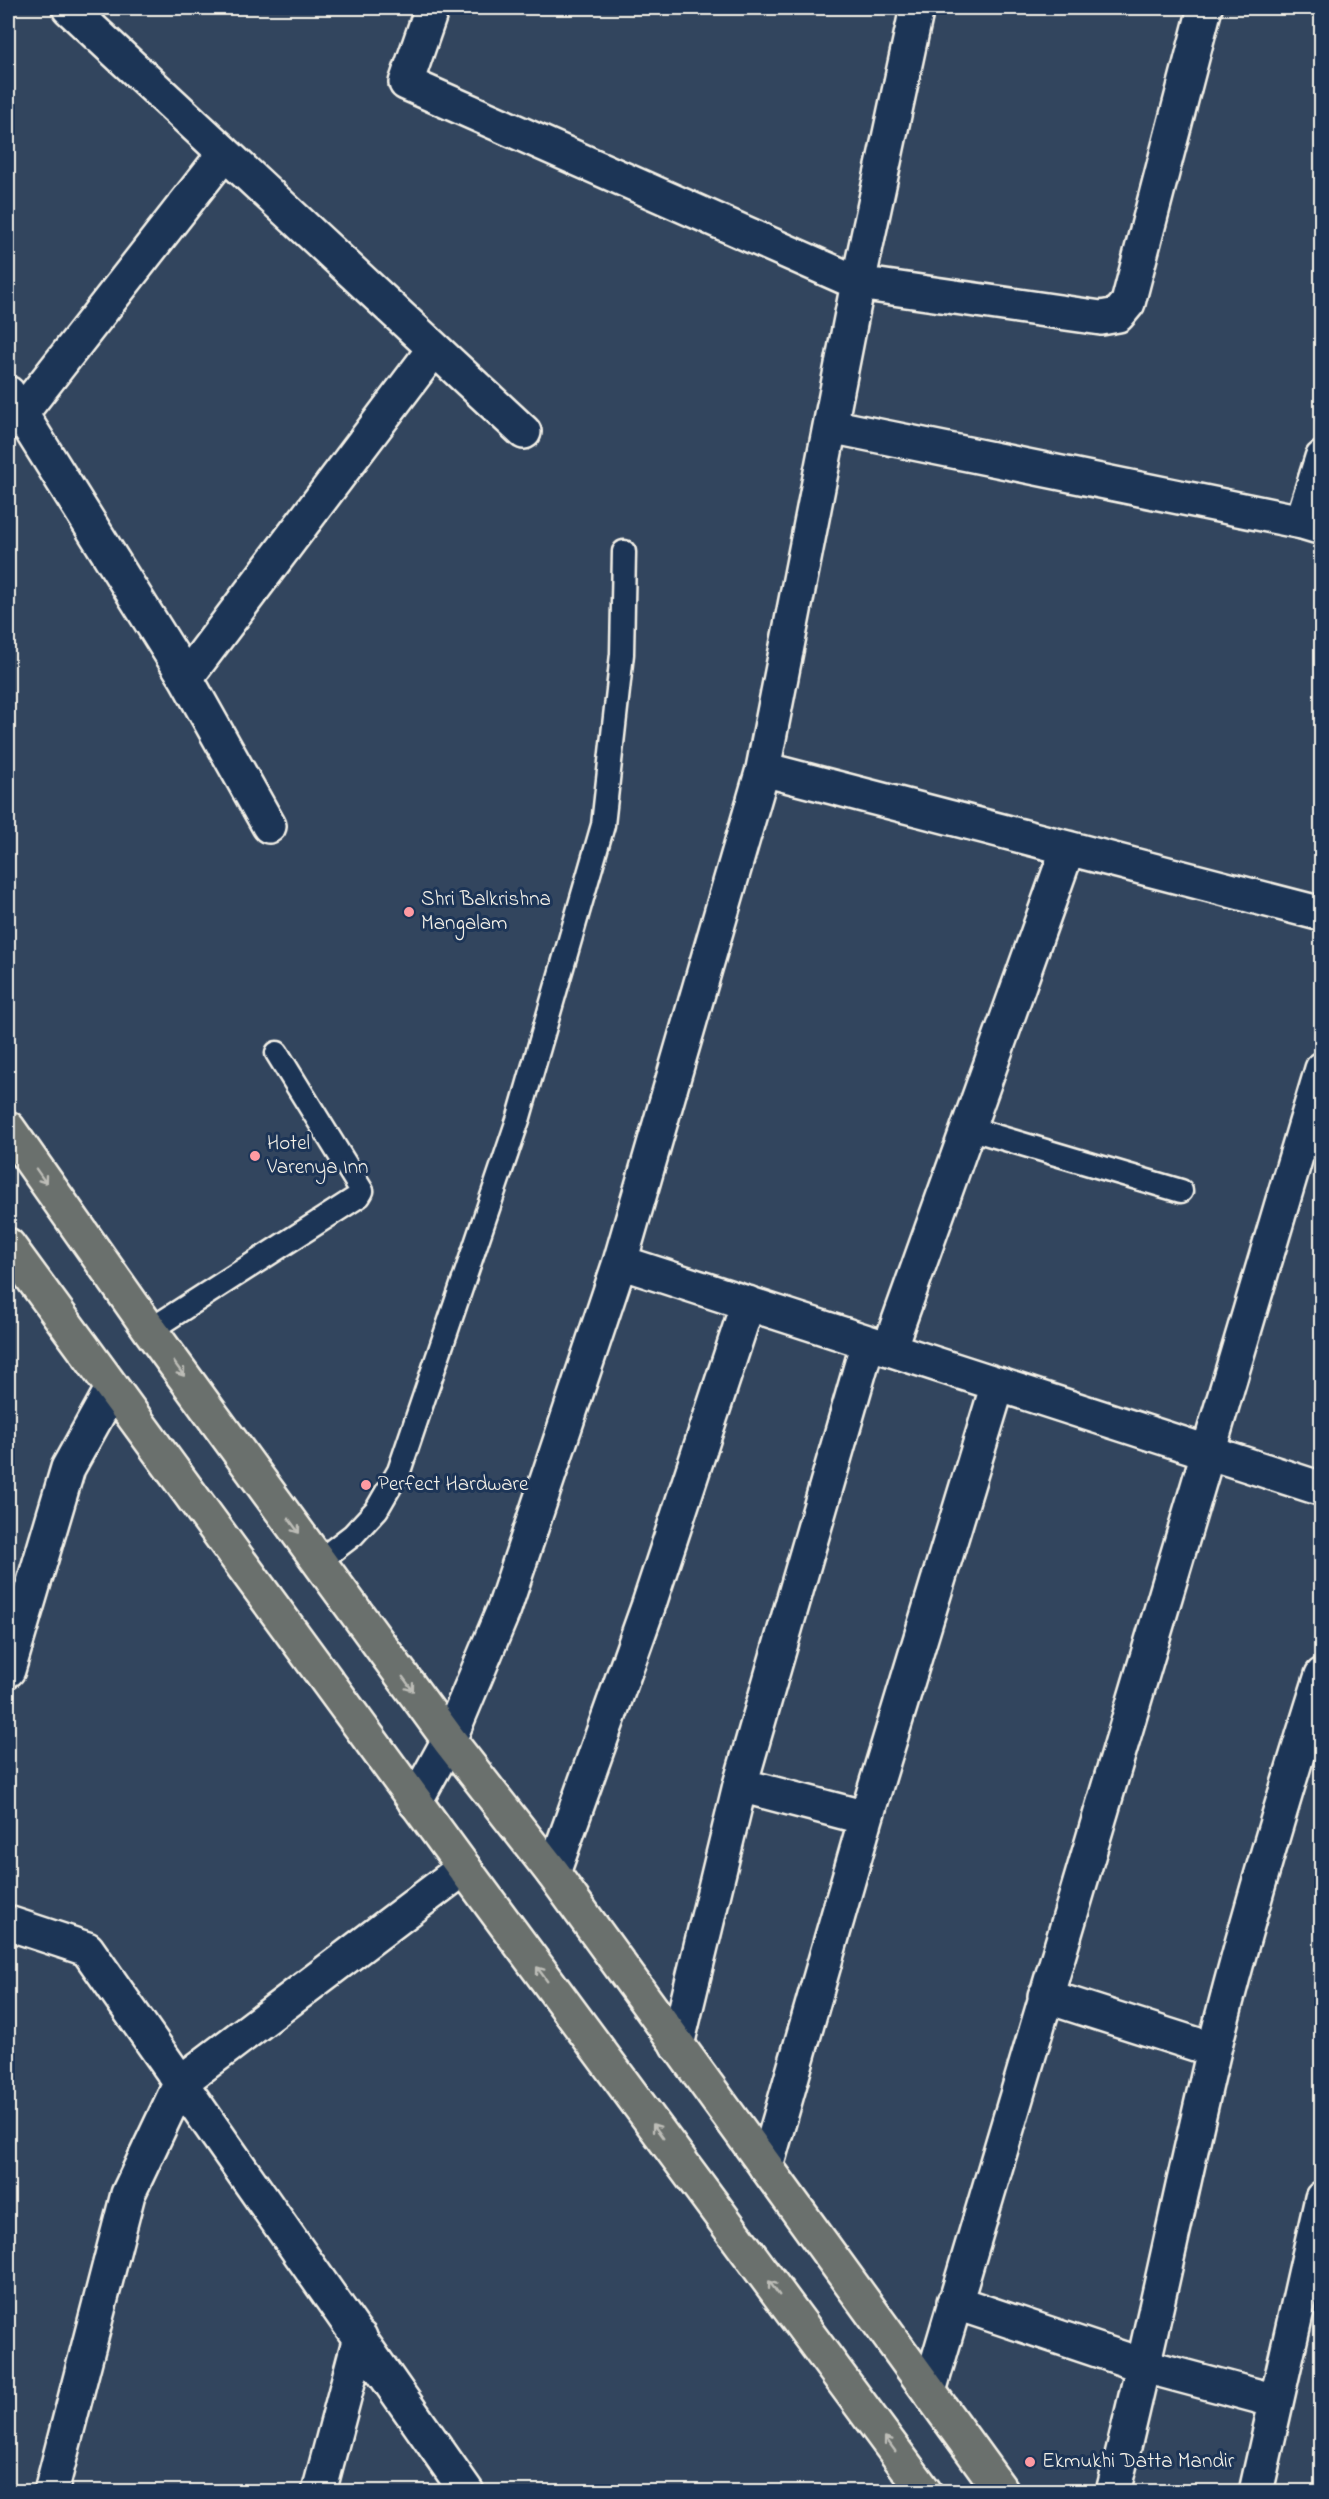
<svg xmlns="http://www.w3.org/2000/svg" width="1329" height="2499" viewBox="0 0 1329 2499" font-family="'Indie Flower',sans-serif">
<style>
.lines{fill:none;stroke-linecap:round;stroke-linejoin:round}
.lane-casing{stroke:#f4f1e8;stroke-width:27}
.street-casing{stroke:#f4f1e8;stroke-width:38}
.primary-casing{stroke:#f4f1e8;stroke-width:38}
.lane{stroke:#1d3557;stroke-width:22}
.street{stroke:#1d3557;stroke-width:33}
.primary{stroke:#6a706d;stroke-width:33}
.oneway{stroke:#bdbdb7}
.poi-dot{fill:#ff9aa2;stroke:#1d3557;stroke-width:2}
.labels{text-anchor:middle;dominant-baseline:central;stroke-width:6;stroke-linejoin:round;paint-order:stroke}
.poi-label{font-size:21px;fill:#f4f1e8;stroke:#1d3557;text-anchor:start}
</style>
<rect width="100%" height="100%" fill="#32455e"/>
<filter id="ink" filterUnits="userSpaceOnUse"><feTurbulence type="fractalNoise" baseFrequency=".0167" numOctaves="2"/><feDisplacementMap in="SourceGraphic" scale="12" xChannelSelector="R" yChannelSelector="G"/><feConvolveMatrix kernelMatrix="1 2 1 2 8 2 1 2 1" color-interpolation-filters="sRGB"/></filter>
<g filter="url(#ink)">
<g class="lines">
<g class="lane-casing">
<path id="lane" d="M968,1128L1181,1191
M150,1330L359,1196L362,1191L277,1053
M319,1561L353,1535L377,1509L399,1471L519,1117L603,825L622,654L624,552"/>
</g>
<g class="street-casing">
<path id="street" d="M69,8L524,432
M432,8L406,83L858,283L1101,318L1118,315L1128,303L1205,8
M8,393L186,678L269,826
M8,423L20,415L224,154
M830,426L1302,522L1322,528
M1302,522L1322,458
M186,678L434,349
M763,769L1322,914
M620,1262L1322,1489
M889,1349L1068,848
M8,1670L68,1468L112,1389
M740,1785L866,1818
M415,1802L449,1740L504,1609L620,1262L763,769L858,283L917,8
M553,1873L648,1607L748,1303
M8,1923L87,1949L467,2492
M1045,1996L1214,2050
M677,2045L740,1785L868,1342
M766,2167L866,1818L998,1384
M954,2302L1145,2366L1276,2401
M929,2391L1322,1069
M51,2492L128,2194L181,2082L464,1868
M319,2492L360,2337
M1113,2492C1150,2345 1179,2197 1214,2050C1245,1924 1283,1799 1322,1675
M1256,2492L1322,2198"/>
</g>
<g class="primary-casing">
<path id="primary" d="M8,1128L150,1330L449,1740L553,1873L1002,2492
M8,1245L464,1868L925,2492"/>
</g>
<use href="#lane" class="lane"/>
<use href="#street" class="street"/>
<use href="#primary" class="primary"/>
</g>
<defs><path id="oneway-shaft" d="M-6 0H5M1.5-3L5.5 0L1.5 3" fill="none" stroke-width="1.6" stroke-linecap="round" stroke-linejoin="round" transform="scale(1.5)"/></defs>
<g class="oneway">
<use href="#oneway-shaft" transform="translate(41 1176) rotate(55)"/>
<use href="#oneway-shaft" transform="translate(179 1369) rotate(54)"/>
<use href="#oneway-shaft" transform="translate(294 1526) rotate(54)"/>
<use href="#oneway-shaft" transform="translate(408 1684) rotate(54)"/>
<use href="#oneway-shaft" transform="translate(542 1974) rotate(-126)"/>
<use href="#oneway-shaft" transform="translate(658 2131) rotate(-126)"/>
<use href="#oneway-shaft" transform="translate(774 2288) rotate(-126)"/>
<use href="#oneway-shaft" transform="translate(890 2444) rotate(-126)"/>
</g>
</g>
<g class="poi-dot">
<circle cx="409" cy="912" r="6"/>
<circle cx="255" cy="1156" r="6"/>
<circle cx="366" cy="1485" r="6"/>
<circle cx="1030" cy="2462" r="6"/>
</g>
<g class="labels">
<g class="poi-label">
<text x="421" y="900">Shri Balkrishna<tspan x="421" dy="24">Mangalam</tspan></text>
<text x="267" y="1144">Hotel<tspan x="267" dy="24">Varenya Inn</tspan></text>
<text x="378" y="1485">Perfect Hardware</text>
<text x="1042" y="2462">Ekmukhi Datta Mandir</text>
</g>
</g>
<rect width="1329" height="2499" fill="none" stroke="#1d3557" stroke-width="30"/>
<rect x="15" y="15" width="1299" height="2469" fill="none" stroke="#f4f1e8" stroke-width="2" filter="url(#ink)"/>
</svg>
